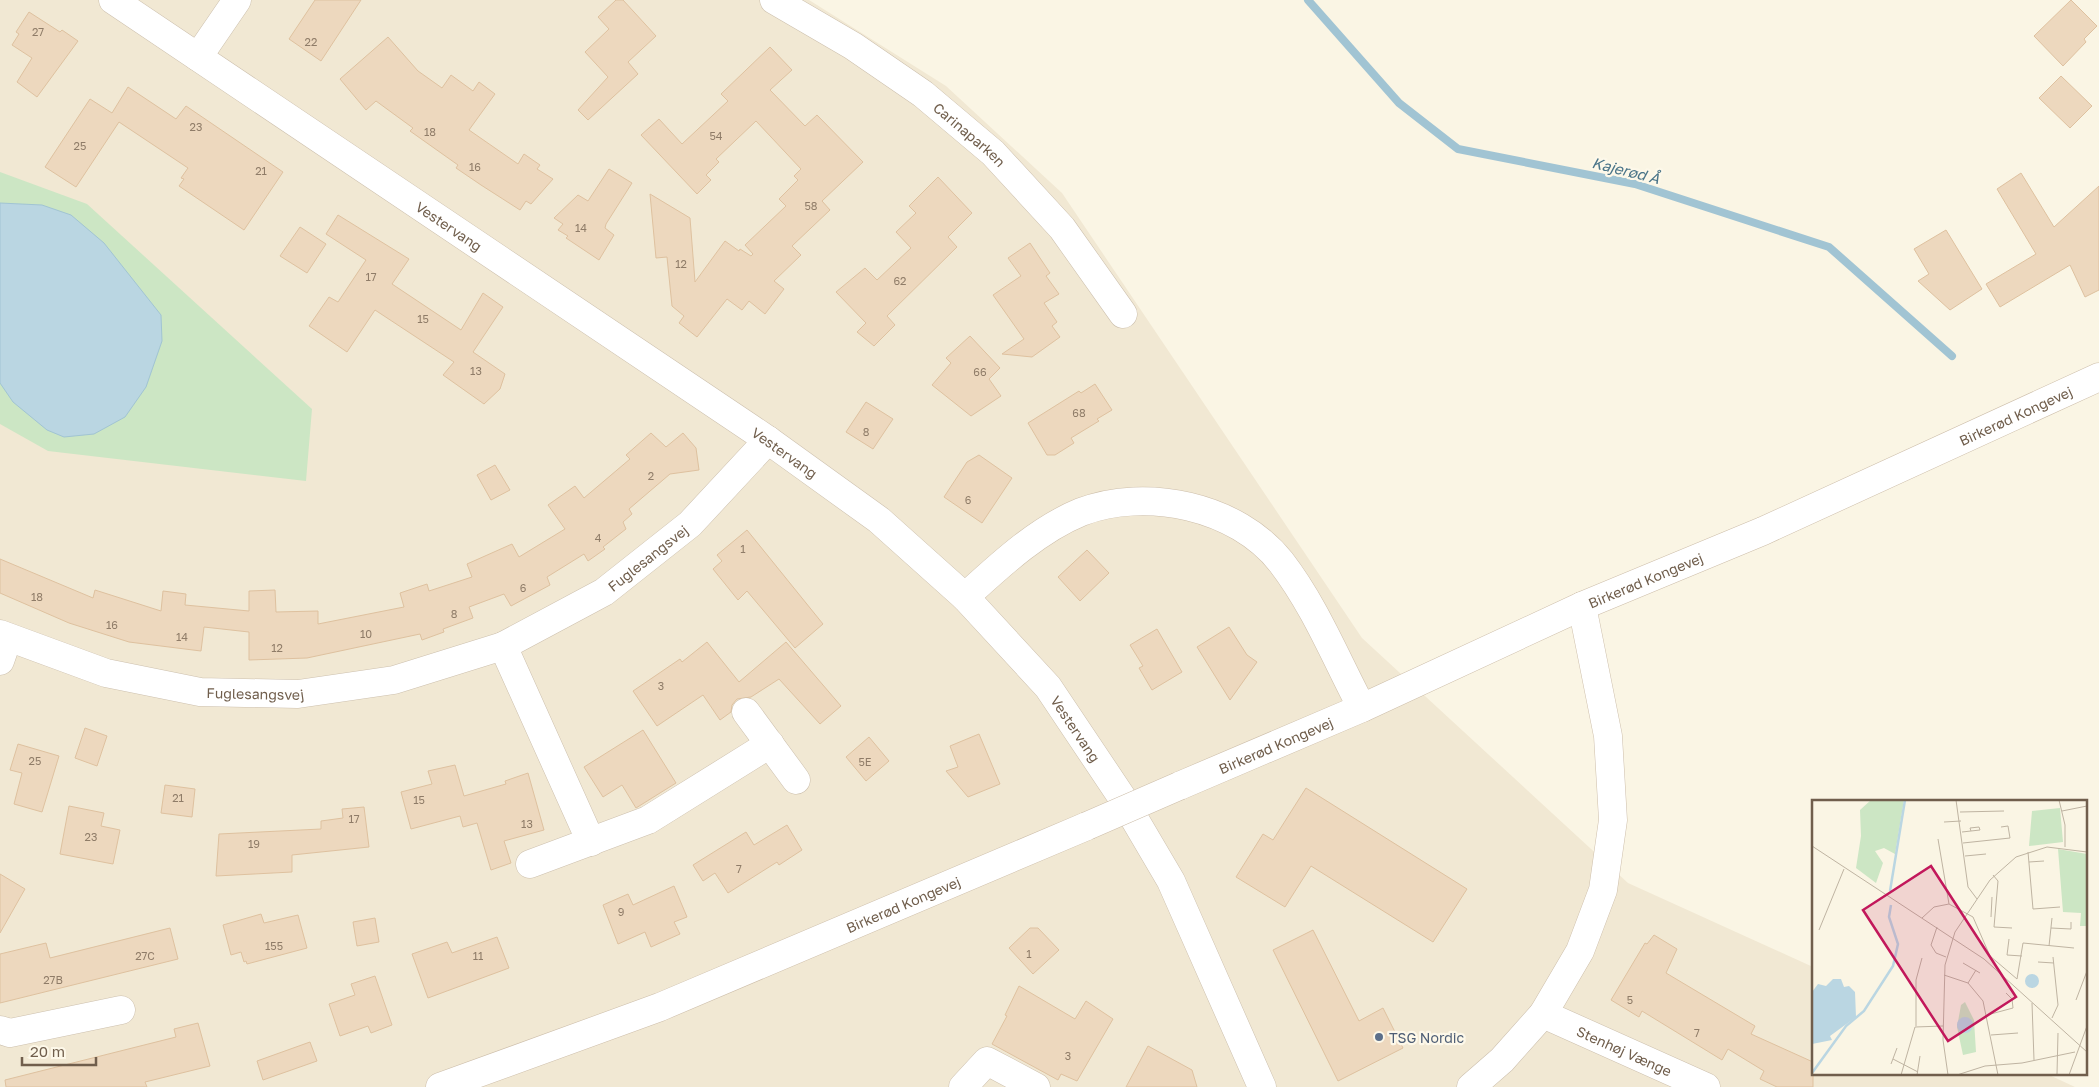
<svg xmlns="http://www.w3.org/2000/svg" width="2099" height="1087" viewBox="0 0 2099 1087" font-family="'Golos Text',sans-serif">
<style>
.residential{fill:#f1e8d3}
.green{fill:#cce6c4}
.water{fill:#bad6e2;stroke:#a1c4d3}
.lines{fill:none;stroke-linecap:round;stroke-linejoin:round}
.stream{stroke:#a1c4d3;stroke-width:8}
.building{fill:#edd8be;stroke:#dec19f}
.minor-casing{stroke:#cdc0ae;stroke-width:29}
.tertiary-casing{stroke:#cdc0ae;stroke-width:29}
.secondary-casing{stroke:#cdbeaa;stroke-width:29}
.minor{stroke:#fff;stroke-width:28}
.tertiary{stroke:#fff;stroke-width:28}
.secondary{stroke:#fff;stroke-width:28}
.secondary-bridge-casing{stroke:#cdbeaa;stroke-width:29;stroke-linecap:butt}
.secondary-bridge{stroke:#fff;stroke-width:28}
.service-dot{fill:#5c6f8a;stroke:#fdf8e9;stroke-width:2}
.labels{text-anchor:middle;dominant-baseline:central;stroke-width:4.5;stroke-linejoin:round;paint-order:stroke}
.number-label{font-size:11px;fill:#8f7c68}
.street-label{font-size:14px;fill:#705e4c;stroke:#fdf8e9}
.service-label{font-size:14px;fill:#4e5e75;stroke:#fdf8e9;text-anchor:start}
.water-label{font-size:15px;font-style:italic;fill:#4b7589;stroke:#fdf8e9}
.inset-river{fill:none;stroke:#bad6e2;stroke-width:2.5}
.inset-road{fill:none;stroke:#bfb4a2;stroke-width:1}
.view{fill:#c2185b;fill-opacity:0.15;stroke:#c2185b;stroke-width:2.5}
.inset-edge{fill:none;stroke:#705e4c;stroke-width:2.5}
</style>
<rect width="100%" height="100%" fill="#faf5e4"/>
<path class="residential" d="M0,0H809L946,86L1062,193L1362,638L1628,883L1813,967V1073H2045L2075,1087H0Z"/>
<path class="green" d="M0,172L87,204L312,409L306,481L48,451L0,424Z"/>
<path class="water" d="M0,203L42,205L71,215L104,243L161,315L162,341L146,387L125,417L94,434L64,437L47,430L13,402L0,383Z"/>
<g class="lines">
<path class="stream" d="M1308,0L1399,103L1458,149L1635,184L1829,247L1952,356"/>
</g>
<path class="building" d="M315,0H361L321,61L289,39Z
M616,0H623L656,36L628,62L638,74L588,120L578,110L608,77L585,52L609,29L598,17Z
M2071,0L2097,26L2084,39L2086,42L2063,66L2034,36Z
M29,12L60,32L62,30L78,41L37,97L17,82L32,58L12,45L19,34L16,32Z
M388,37L418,71L442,88L451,75L473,91L479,82L495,94L469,130L518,164L524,154L540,165L537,169L553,179L531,204L526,201L520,210L481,185L456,168L458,165L410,131L413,128L376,101L366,110L340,79Z
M770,47L792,70L770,90L805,126L817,115L863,162L822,201L830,210L792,246L801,255L774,281L784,289L765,314L749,301L742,310L727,299L697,337L679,323L684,316L672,306L667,257L656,258L650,194L690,218L695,282L725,241L739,251L740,249L751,256L753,254L745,245L786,206L779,199L798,180L794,176L801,169L756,121L716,159L719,162L706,175L711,180L697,194L641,135L659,119L682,144L728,101L721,94Z
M2061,76L2092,106L2070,128L2039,98Z
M128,87L176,119L186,106L283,172L244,230L179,186L184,179L181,178L188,168L119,122L76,187L45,167L90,99L112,113Z
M609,169L632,183L606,224L605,228L614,235L599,260L566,238L568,236L558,230L563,224L554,218L578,195L588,201Z
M2021,173L2054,227L2099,186V290L2085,297L2070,265L2000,307L1986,284L2036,254L1997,189Z
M938,177L972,213L948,237L957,247L887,316L895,325L874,346L857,332L866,323L836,292L865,268L877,280L911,248L896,232L916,213L909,206Z
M338,215L409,259L392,284L461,330L483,293L503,307L473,352L505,374L500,389L484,404L443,375L454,362L375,310L347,352L309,326L329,297L338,302L366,260L326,234Z
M300,227L326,244L307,273L280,256Z
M1946,230L1982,289L1950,310L1918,281L1929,274L1914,249Z
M1030,243L1050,273L1046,276L1059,294L1044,303L1057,322L1052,326L1060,337L1032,357L1002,354L1024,339L993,295L1021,276L1008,258Z
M970,336L1000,368L989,379L1001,396L971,416L932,385L951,363L946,358Z
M1095,384L1112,410L1097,419L1099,421L1071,438L1074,443L1055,455H1047L1028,423L1079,391L1081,393Z
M866,402L893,419L873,449L846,432Z
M651,433L666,447L683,433L696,448L699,470L670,474L629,509L632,514L623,522L626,529L603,547L605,549L588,561L584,554L547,577L550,585L511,606L504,594L469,607L473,618L443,629L444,632L422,640L420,634L307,658L249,660V632L204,627L201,651L129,642L69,623L0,593V559L93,598L95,590L161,611L163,591L186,594L185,605L249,611V591L275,590L276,612L318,611V624L404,607L400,593L427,584L429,591L472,577L467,564L512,544L519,557L565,529L548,505L575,486L584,498L630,459L626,455Z
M979,455L1012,478L982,523L944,497L967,462Z
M495,465L510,490L491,500L477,475Z
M747,530L823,624L795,648L747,591L738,600L713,569L722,561L717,555Z
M1087,550L1109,573L1080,601L1058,577Z
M1229,627L1247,655L1257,662L1230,700L1197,647Z
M1157,629L1182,672L1152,690L1139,668L1143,666L1130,645Z
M707,642L739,682L786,642L841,706L820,724L779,679L751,697L737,699L732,705L731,712L720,720L703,695L657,726L633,691L680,659L682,662Z
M85,728L107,736L97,766L75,758Z
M643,730L676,783L636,808L622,785L603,797L584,767Z
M979,734L1000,784L968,797L946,771L958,767L950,746Z
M869,737L889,761L866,781L846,757Z
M18,744L59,756L42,812L14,804L22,773L10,770Z
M455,765L464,796L506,784L505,781L528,773L544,830L504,841L511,863L491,870L477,823L463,827L460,816L411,829L401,792L432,784L428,771Z
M165,785L195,789L192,817L161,813Z
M1306,788L1467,889L1433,942L1311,866L1285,907L1236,877L1263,834L1273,840Z
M69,806L104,813L101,826L120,830L113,864L60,854Z
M364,807L369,847L292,855V872L216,876L219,834L321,829V821L343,818L342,809Z
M787,825L802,850L779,865L777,862L728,893L715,873L703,881L693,865L746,832L754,845Z
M0,874L25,889L0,933Z
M674,886L687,917L674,922L680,934L651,947L645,932L618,944L603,905L628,894L633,905Z
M261,914L264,923L298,915L307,948L247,964L246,961L244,962L241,952L231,955L223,925Z
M375,918L379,942L357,946L353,922Z
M170,928L178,959L0,1003V954L46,943L50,958Z
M1030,928H1038L1059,950L1033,974L1009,948Z
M1313,930L1359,1021L1383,1008L1403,1048L1338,1081L1273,950Z
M1654,935L1677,949L1666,973L1755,1026L1751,1034L1813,1062V1087H1777L1760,1079L1764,1071L1728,1049L1722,1060L1642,1011L1639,1017L1611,1000L1645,943L1647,944Z
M497,937L509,968L428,998L412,954L447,942L452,953Z
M375,976L392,1025L371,1033L368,1026L340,1036L329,1004L355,995L351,984Z
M1019,986L1075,1019L1086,1001L1113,1019L1077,1081L1061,1074L1058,1080L992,1044L1007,1016L1005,1015Z
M198,1023L210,1066L145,1082L147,1087H6L5,1080L176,1037L174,1029Z
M310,1042L317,1061L263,1080L257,1061Z
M1148,1046L1192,1070L1197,1087H1126Z"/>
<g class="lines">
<g class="minor-casing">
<g id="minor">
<path id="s1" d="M774,0L853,46L923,94L993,153L1062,228L1123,314"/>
<path d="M198,57L237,0"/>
<path id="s2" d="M0,634L106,673L200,692L298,694L394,680L503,646L604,592L690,524L768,440"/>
<path d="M503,646L591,842"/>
<path d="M0,661L8,638"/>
<path d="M746,712L796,780"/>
<path d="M530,864L648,820L770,744"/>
<path d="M0,1030L10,1033L121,1010"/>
<path d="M963,1087L987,1061L1036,1087"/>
<path id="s3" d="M1471,1087L1502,1060L1543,1014L1706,1087"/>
</g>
</g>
<g class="tertiary-casing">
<g id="tertiary">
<path id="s4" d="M113,0L768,440L879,520L965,597L1048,687L1121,796L1171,881L1262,1087"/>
</g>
</g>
<g class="secondary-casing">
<g id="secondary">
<path d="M965,597C999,566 1037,530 1081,512C1146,487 1237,506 1281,562C1315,606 1336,659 1362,708"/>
<path id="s5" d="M1179,786L1362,708L1582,606L1763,531L2099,377"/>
<path d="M1543,1014L1580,951L1603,890L1613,820L1608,736L1582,606"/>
<path id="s6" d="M440,1087L660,1007L1087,826"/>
</g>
</g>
<use href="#minor" class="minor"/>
<use href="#tertiary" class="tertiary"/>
<use href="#secondary" class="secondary"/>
<g class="secondary-bridge-casing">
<path id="secondary-bridge" d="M1087,826L1179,786"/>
</g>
<use href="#secondary-bridge" class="secondary-bridge"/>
</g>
<circle class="service-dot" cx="1379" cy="1037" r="5"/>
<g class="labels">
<g class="number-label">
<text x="38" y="31">27</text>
<text x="311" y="41">22</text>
<text x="196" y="126">23</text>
<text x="430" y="131">18</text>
<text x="716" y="135">54</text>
<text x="80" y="145">25</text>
<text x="475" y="166">16</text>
<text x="261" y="170">21</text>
<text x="811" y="205">58</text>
<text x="581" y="227">14</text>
<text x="681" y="263">12</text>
<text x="371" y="276">17</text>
<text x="900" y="280">62</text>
<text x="423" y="318">15</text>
<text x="476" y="370">13</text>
<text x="980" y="371">66</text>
<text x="1079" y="412">68</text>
<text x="866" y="431">8</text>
<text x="651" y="475">2</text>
<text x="968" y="499">6</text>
<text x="598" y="537">4</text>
<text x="743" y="548">1</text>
<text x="523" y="587">6</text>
<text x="37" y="596">18</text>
<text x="454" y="613">8</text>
<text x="112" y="624">16</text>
<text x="366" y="633">10</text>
<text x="182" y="636">14</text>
<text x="277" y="647">12</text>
<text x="661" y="685">3</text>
<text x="35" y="760">25</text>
<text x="865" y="761">5E</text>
<text x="178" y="797">21</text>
<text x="419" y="799">15</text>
<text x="354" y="818">17</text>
<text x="527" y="823">13</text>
<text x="91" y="836">23</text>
<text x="254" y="843">19</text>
<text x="739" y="868">7</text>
<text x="621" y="911">9</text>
<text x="274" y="945">155</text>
<text x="1029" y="953">1</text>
<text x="145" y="955">27C</text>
<text x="478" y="955">11</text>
<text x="53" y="979">27B</text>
<text x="1630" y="999">5</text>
<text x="1697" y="1032">7</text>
<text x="1068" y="1055">3</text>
</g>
<g class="street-label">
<text stroke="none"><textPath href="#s1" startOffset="238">Carinaparken</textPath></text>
<text stroke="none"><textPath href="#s4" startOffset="405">Vestervang</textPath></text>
<text stroke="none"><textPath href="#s5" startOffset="915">Birkerød Kongevej</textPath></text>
<text stroke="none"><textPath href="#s4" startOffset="810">Vestervang</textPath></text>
<text stroke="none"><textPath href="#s2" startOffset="688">Fuglesangsvej</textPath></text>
<text stroke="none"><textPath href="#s5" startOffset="510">Birkerød Kongevej</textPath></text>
<text stroke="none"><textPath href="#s2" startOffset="264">Fuglesangsvej</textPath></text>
<text stroke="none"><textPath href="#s4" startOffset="1214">Vestervang</textPath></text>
<text stroke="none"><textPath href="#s5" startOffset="105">Birkerød Kongevej</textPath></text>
<text stroke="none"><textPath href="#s6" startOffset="498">Birkerød Kongevej</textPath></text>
<text stroke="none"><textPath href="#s3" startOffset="192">Stenhøj Vænge</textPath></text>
</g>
<g class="service-label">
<text x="1389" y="1037">TSG Nordic</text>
</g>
<g class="water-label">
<text transform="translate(1626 170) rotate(14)">Kajerød Å</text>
</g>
</g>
<g transform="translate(1812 800)">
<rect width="275" height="275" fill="#faf5e4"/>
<path d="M248,8L251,42L217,46L220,11ZM246,49L275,54V126H268L269,113L251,112ZM153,202L162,220L164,252L151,255L145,227L149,205Z" fill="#cce6c4"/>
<path d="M59,0H92L83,54L72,48L63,51L71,63L64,83L44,68L49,36L48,10Z" fill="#cce6c4"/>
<path d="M213 181a7 7 0 1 1 14 0a7 7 0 1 1-14 0ZM21,179H29L32,187L37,186L43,192L44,217L18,236L20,240L0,244V192L6,184L14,186ZM145 225a8 8 0 1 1 16 0a8 8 0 1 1-16 0Z" fill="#bad6e2"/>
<path class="inset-river" d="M78,91L93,0M0,273L34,226L52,211L81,166L86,144L77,117L79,105"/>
<path class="inset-road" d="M144,0L156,87L165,99M247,0L253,25V47M250,11L275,6M148,12L192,11M132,22L149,21M150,32L168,30L167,27L158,28L159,31M126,39L137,104L161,117L178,156L205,179L211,143L262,148M151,43L198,38L196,26L189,27M0,46L172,159L275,252M216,52L221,109L248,107M153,56L174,54M217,62L232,61M181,75L186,81L182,127L200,128M179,117L180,97M110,118L122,107L137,104M125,127L119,145L124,153L134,157M239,128L259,129V122M7,130L32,69M197,139L195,155L210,156M237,146L240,118M226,162L242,163M151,163L168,173M132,175L156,183L171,201L186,275M156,183L164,170M264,200L275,171M220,203L222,260M175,215L201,208L200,199L194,193M240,218L246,205L241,157M104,226V180L110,158M179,235L206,233M81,259L106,272M79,264L85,248M245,274L246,233M89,275L103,227L131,226M105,275L108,256M136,275L131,240L133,165L143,132L178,80L204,57L235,47L275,52M145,275L173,266L210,263L263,252M257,275L275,226"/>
<path class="view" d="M119,66L204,197L136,241L51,110Z"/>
<rect width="275" height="275" class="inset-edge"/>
</g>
<path d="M22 1057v8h74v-8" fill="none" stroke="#705e4c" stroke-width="2.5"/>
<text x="30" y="1057" font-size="15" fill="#705e4c" stroke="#fdf8e9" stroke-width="4" paint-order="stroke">20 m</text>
</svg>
